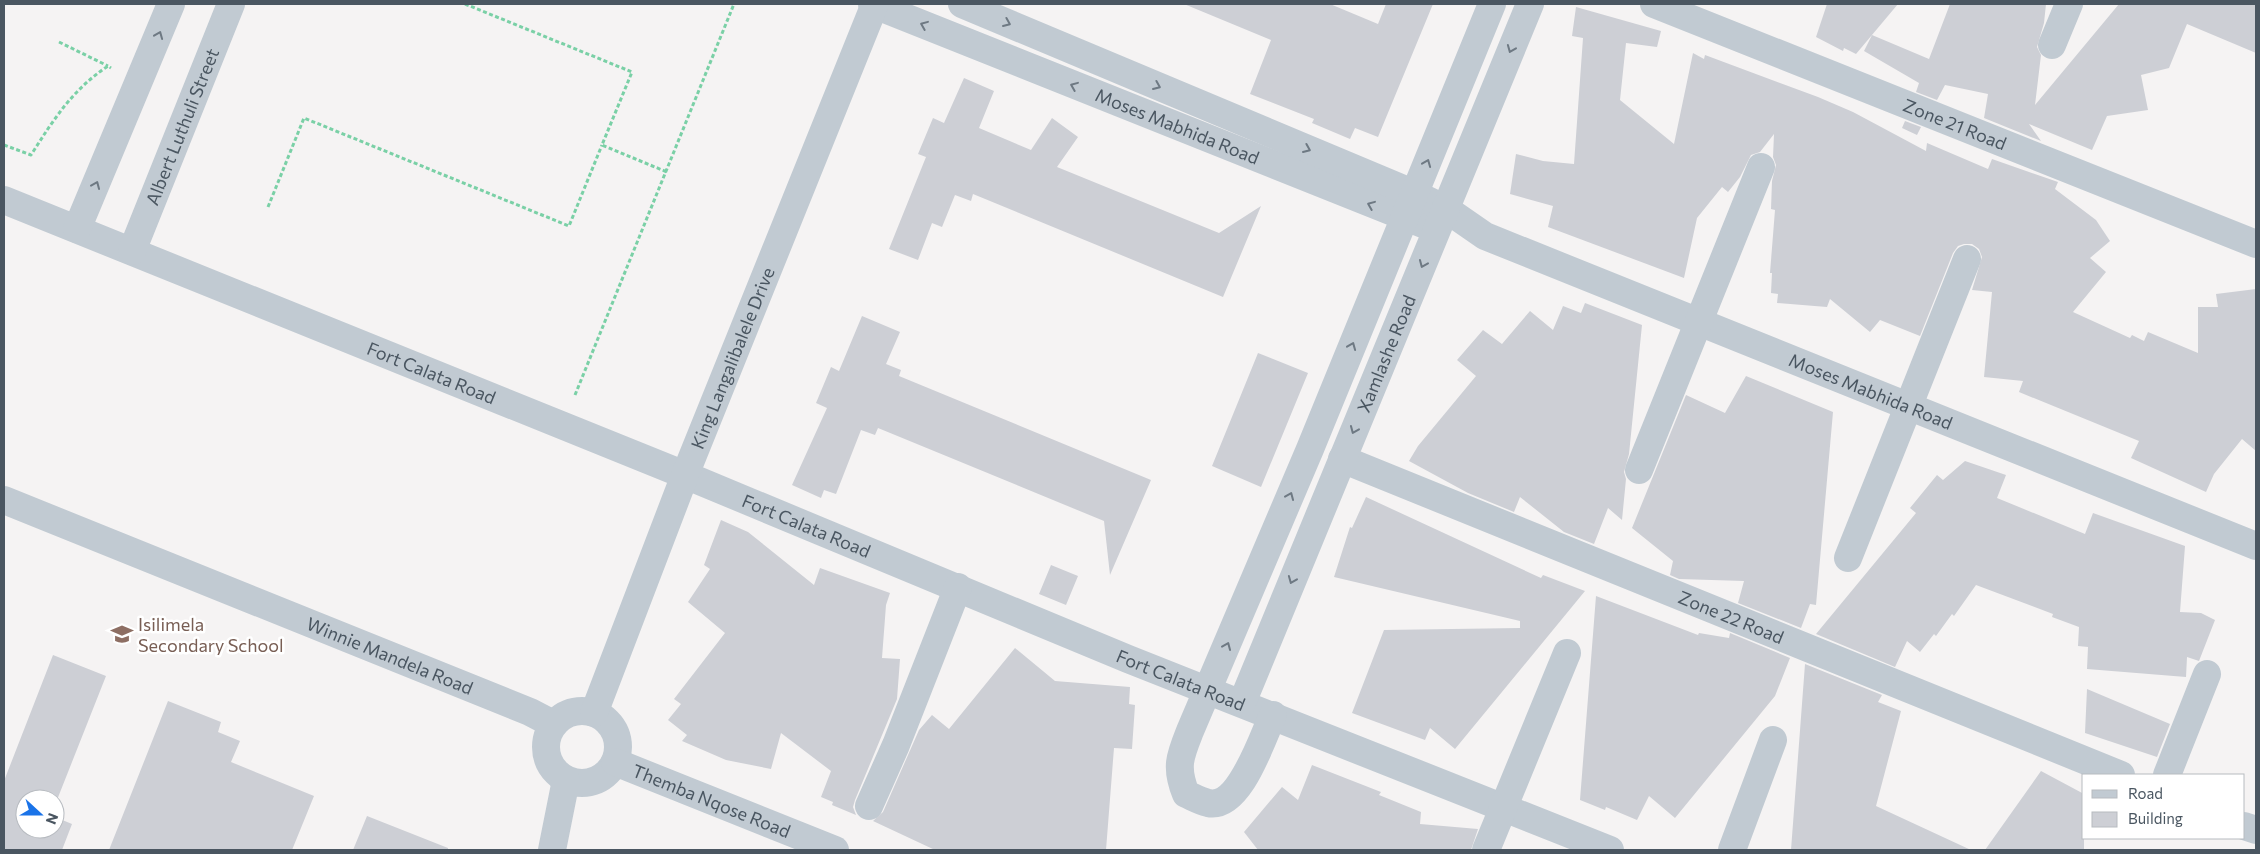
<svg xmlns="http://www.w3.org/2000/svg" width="2260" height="854" viewBox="0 0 2260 854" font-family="Commissioner,sans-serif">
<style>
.building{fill:#cdcfd5}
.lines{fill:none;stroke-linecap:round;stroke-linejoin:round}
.path{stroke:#7ad0a6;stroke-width:3;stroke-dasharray:4 2.5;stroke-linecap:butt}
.minor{stroke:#c1cad2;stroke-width:28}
.oneway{stroke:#6e7983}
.labels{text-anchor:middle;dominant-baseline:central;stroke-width:5;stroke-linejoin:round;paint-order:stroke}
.street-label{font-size:18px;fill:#4a5661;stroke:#fff}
.education-label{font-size:18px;fill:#785e54;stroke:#fff;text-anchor:start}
</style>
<rect width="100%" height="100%" fill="#f5f3f3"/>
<path class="building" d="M1184,4H1330L1378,24L1386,4H1433L1378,137L1355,128L1350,139L1312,123L1314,119L1250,94L1271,40Z
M1827,4H1898L1856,54L1844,48L1843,51L1816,37Z
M1950,4H2046L2044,23L2037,47L2041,55L2035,105L2119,4H2256V53L2187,24L2169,68L2141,75L2148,110L2107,116L2092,150L2029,124L2041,141L1984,118L1988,94L1945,85L1937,100L1916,92L1919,83L1864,51L1872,35L1929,59Z
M1576,7L1661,31L1657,47L1626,43L1620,100L1674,144L1693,53L1704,59L1705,55L1818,97L1853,112L1926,151L1927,143L1988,169L1992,159L2058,182L2055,189L2096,220L2110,241L2090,258L2106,272L2073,312L2130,338L2132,335L2144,341L2148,332L2198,353V307H2218L2216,294L2256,289V451L2242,439L2214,474L2206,492L2131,458L2139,441L2019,392L2023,381L1984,377L1992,292L1972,290L1982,257L1979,249L1972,244H1964L1958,246L1953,253L1920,336L1880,320L1870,332L1830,299L1827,307L1777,303L1778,294L1771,293L1772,273H1770L1775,210L1771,209L1772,181L1776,165L1773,157L1774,134L1760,152L1751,155L1740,177L1728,192L1722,187L1697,218L1684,278L1548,227L1553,206L1510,194L1516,154L1543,161L1574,164L1583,38L1572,36Z
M964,78L994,91L979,128L1031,150L1052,118L1078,137L1057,167L1219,233L1261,206L1223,297L973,194L971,201L955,195L942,227L932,223L918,260L889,249L926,157L918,154L933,118L944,123Z
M1905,121L1921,127L1917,135L1902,128Z
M1585,303L1642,325L1629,454L1624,472L1626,479L1622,520L1608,508L1594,544L1564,532L1520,497L1514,512L1468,493L1409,461L1418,446L1476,376L1457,360L1483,330L1502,344L1530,311L1553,330L1563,306L1581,313Z
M862,316L900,332L886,364L901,370L899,376L1151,480L1110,575L1104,521L878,428L875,435L861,430L836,494L824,490L821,498L792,485L827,408L816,403L831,367L839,371Z
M1258,353L1308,373L1261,487L1212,466Z
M1746,376L1833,412L1816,605L1810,604L1801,628L1738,603L1744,581L1679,579L1670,575L1673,561L1632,528L1686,395L1725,413Z
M1965,461L2006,475L1997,498L2085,534L2093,513L2185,546L2180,612L2201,613L2215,620L2199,661L2187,657L2186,677L2087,669L2088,647L2078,646L2079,627L2052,617L2053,614L1976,585L1954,616L1952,614L1936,636L1934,634L1920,652L1907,641L1895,667L1816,634L1916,513L1910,508L1937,475L1943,480Z
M1366,497L1541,578L1543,575L1585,591L1455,749L1430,728L1425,740L1352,713L1384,630L1520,628V621L1334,577L1350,527L1352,528Z
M721,520L748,532L814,585L820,568L890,593L886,605L882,658L900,659L897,699L855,800L853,807L856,815L832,805L833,802L821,797L831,771L781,733L771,769L726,760L682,741L687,735L668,720L681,704L674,699L725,633L688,602L710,569L704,565Z
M1051,565L1078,576L1066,605L1039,594Z
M1596,596L1698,635L1699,633L1729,638L1730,633L1790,658L1775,696L1675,818L1649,796L1637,820L1606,807L1605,810L1580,800Z
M1015,648L1055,681L1130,687L1129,704L1135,705L1132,749L1114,748L1106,850H935L873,821L883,812L919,730L932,715L949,729Z
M53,655L106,676L55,805V799H25V829H55V817L72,824L62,850H4V781Z
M1805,664L1882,695L1878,702L1901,711L1876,806L1971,850H1791Z
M2087,689L2170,724L2157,757L2085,733Z
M168,701L221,722L218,732L240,741L231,762L314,796L292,850H109Z
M1312,765L1381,792L1379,795L1421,812L1420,824L1478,829L1471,850H1258L1244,832L1282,787L1298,800Z
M2041,771L2084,794V850H1985Z
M367,816L448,848V850H353Z"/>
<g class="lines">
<path class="path" d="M465,4L632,72L602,145L667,172
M59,42L108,66
M4,145L31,155C54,119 72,90 108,66L111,68
M268,207L304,118L569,226L602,145
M575,395L734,4"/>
<g class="minor">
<path id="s1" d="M872,4L1423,224"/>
<path id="s2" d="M962,4L1415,194L1446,209L1485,236L2256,546"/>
<path id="s3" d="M1654,4L2256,244"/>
<path d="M2052,45L2069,4"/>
<path id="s4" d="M4,200L685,475L1128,659L1610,850"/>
<path d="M77,229L171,4"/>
<path id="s5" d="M132,251L231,4"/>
<path id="s6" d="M1342,459L2121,775"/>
<path d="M1639,470L1761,167"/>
<path id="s7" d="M4,500L530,712L553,724"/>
<path d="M1848,558L1967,259"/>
<path id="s8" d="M1242,703L1530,4"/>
<circle cx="582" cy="747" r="36"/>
<path id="s9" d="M594,713L685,475L875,4"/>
<path d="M1273,715C1262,738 1240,810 1208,803C1200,801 1193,797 1186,794C1175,767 1180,756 1190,731L1310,449L1492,4"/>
<path id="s10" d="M615,762L835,850"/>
<path d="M2167,775L2207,674"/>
<path d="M869,806L896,745L958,587"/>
<path d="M2244,826L2256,830"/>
<path d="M552,850L566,780"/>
<path d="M1486,850L1567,653"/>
<path d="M1732,850L1773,740"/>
</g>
</g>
<defs><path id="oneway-chevron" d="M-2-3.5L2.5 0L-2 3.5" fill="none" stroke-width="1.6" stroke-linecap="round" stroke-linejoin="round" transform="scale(1.25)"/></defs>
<g class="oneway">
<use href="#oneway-chevron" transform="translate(1007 23) rotate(23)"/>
<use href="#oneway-chevron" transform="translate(924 25) rotate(-158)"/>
<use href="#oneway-chevron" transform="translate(159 35) rotate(-68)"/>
<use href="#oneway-chevron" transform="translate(1511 49) rotate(112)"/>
<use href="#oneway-chevron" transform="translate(1074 86) rotate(-158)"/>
<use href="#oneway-chevron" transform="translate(1157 86) rotate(23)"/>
<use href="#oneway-chevron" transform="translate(1307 149) rotate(23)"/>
<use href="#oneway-chevron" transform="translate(1427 163) rotate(-68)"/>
<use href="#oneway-chevron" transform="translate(96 185) rotate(-67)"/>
<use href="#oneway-chevron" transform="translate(1371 205) rotate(-158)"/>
<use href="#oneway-chevron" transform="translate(1423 264) rotate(113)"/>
<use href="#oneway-chevron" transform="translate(1352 346) rotate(-68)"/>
<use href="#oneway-chevron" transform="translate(1354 430) rotate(113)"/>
<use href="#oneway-chevron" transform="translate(1290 496) rotate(-67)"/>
<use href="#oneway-chevron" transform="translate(1292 580) rotate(112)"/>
<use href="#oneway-chevron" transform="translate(1227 646) rotate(-67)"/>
</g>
<defs>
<g id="school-bare" transform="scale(1.725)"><path d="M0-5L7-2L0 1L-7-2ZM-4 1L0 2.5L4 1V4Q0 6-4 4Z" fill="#8d6e63" stroke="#fff" stroke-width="2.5" paint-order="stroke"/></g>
</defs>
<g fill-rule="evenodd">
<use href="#school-bare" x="122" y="634"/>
</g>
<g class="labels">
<g class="street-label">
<text stroke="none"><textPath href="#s3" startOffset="324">Zone 21 Road</textPath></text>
<text stroke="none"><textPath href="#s5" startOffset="134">Albert Luthuli Street</textPath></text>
<text stroke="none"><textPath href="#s1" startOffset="329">Moses Mabhida Road</textPath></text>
<text stroke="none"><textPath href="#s8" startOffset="378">Xamlashe Road</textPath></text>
<text stroke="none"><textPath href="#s9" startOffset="381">King Langalibalele Drive</textPath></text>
<text stroke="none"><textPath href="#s4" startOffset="461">Fort Calata Road</textPath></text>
<text stroke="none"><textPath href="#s2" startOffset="989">Moses Mabhida Road</textPath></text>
<text stroke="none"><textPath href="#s4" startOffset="866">Fort Calata Road</textPath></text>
<text stroke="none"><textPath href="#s6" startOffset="420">Zone 22 Road</textPath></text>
<text stroke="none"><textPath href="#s7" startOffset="416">Winnie Mandela Road</textPath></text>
<text stroke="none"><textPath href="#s4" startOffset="1271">Fort Calata Road</textPath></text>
<text stroke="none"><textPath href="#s10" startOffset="104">Themba Nqose Road</textPath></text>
</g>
<g class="education-label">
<text x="138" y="624">Isilimela<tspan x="138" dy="21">Secondary School</tspan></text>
</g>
</g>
<rect width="2260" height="854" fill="none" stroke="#4a5661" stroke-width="10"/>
<rect x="2082" y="774" width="162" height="65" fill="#ffffff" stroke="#b7bbc0"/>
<rect x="2092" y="790" width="25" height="8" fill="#c1cad2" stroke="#b7bbc0"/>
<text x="2128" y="799" font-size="15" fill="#4a5661">Road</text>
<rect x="2092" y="812" width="25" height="15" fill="#cdcfd5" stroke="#b7bbc0"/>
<text x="2128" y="824" font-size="15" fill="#4a5661">Building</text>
<g transform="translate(40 814) rotate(111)"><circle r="24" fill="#ffffff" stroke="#b7bbc0"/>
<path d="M0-4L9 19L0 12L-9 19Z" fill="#1a73e8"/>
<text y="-8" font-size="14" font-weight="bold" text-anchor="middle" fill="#4a5661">N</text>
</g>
</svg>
